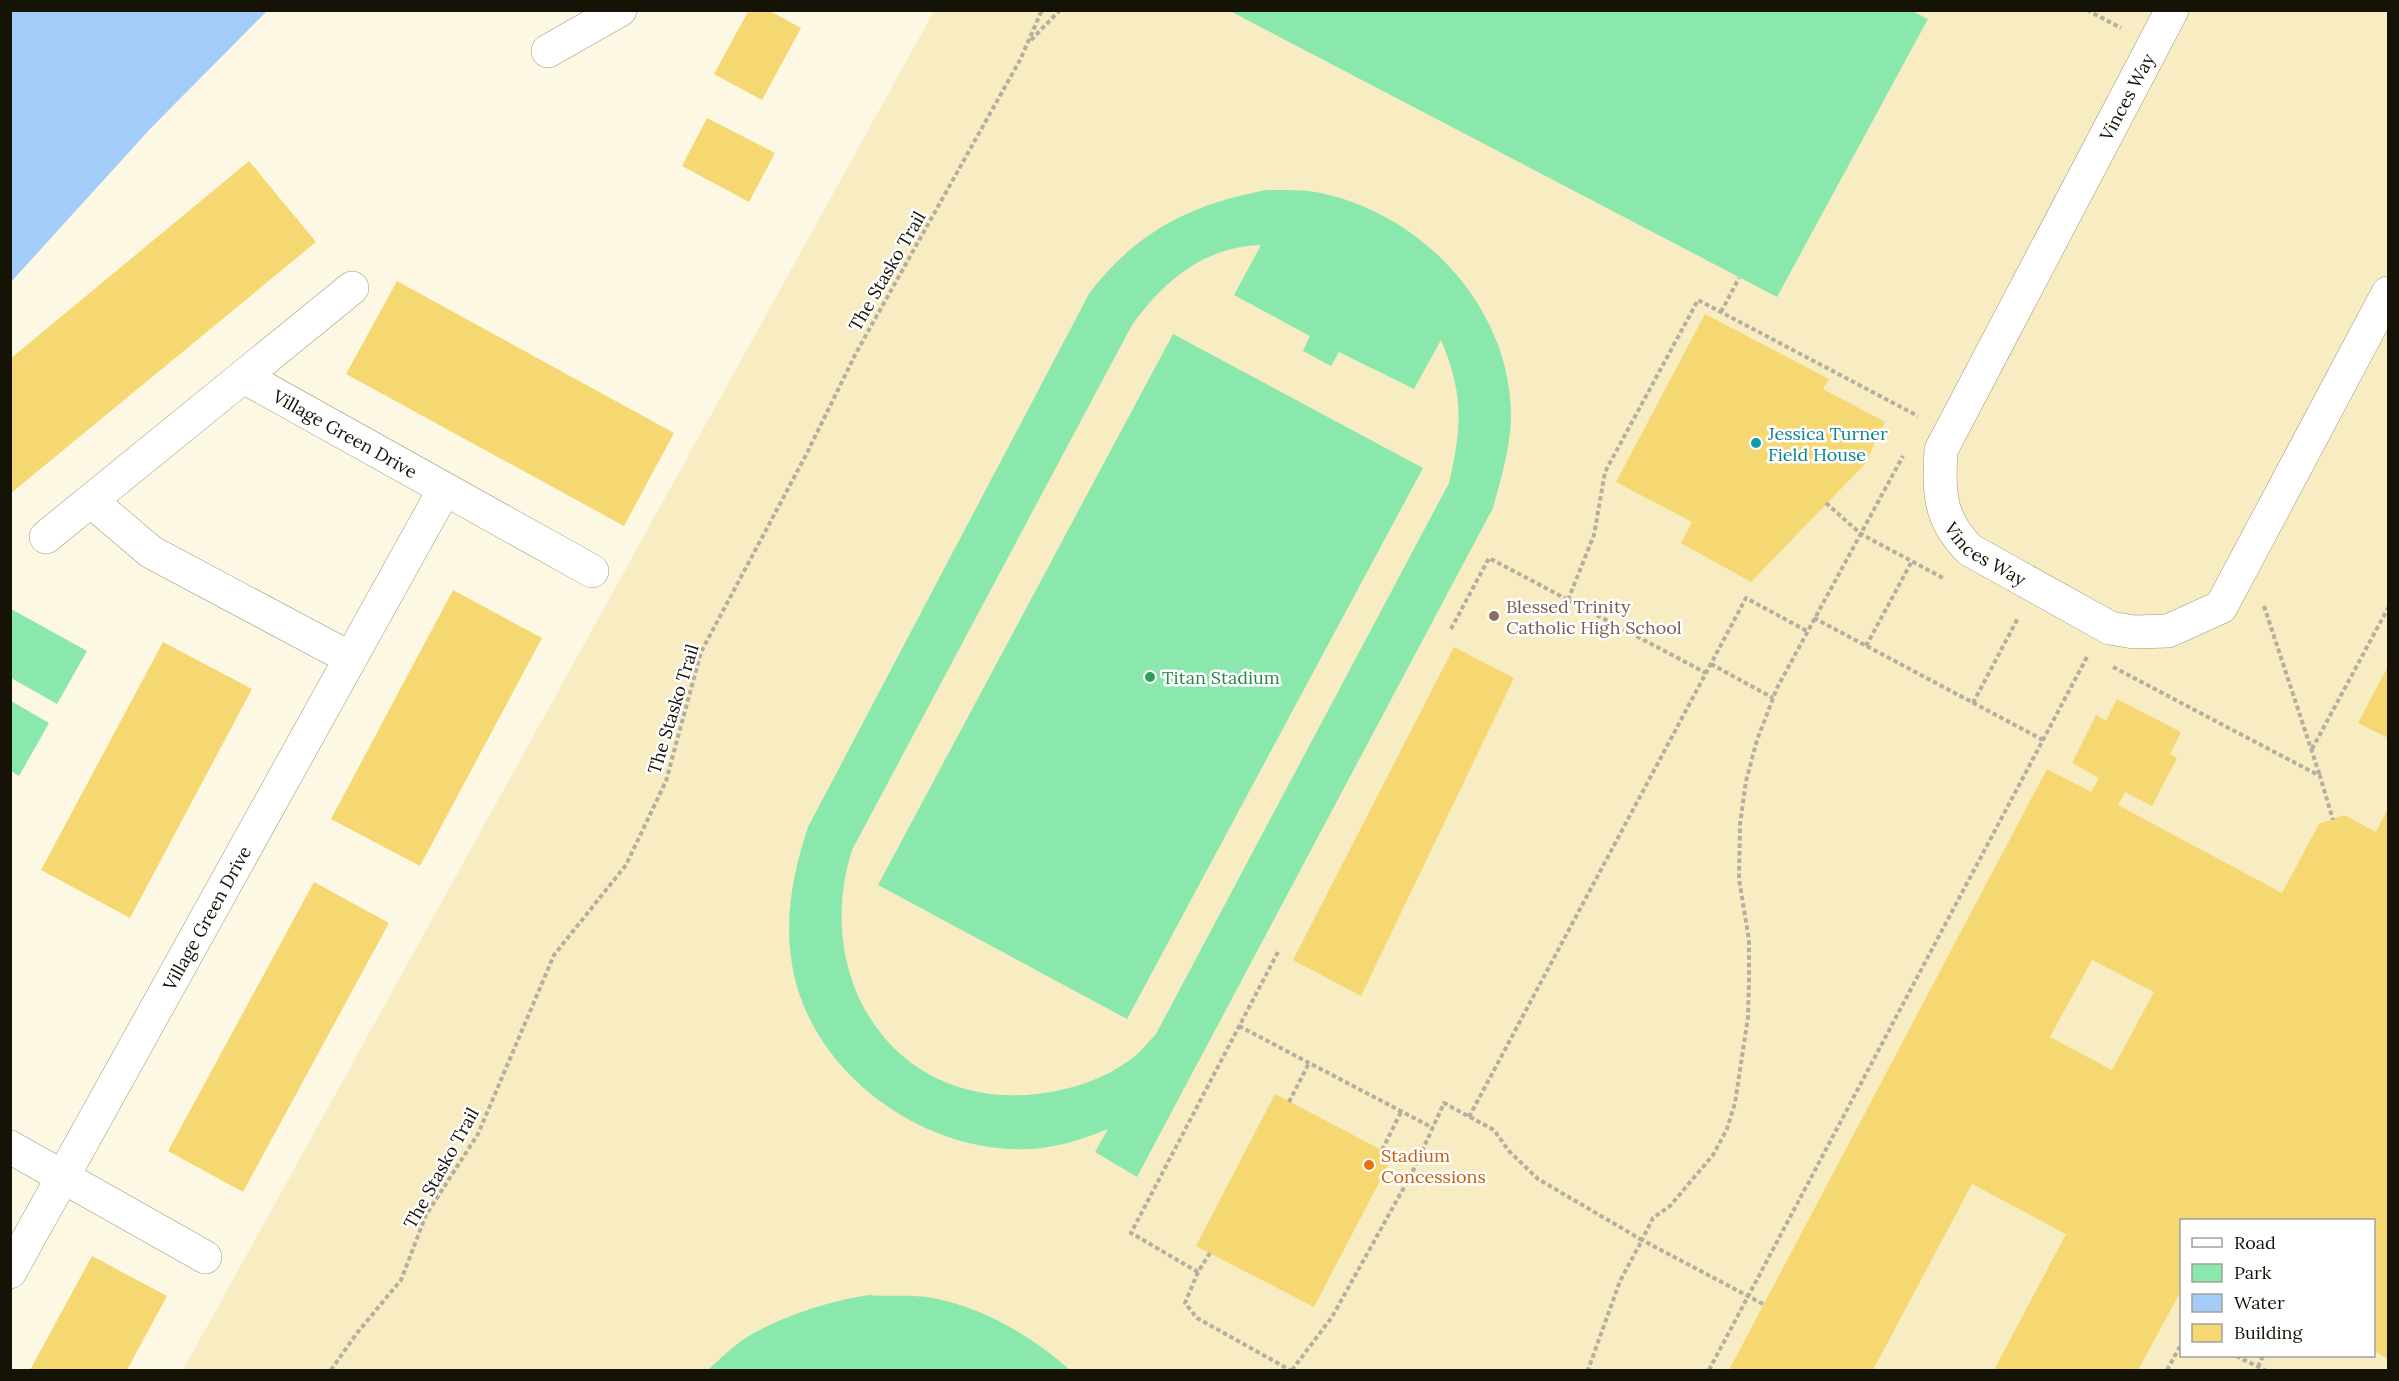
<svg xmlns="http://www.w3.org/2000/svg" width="2399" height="1381" viewBox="0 0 2399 1381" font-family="Lora,serif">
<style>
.built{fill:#f8ecc3;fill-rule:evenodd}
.green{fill:#8be8ac;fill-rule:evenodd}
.water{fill:#a3cdf8}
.building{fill:#f6d872;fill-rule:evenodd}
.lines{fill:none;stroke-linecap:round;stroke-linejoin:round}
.street-casing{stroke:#a19878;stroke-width:34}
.path{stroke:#b4af9e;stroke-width:4;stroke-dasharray:4.5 3;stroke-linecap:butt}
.street{stroke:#fff;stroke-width:33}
.culture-dot{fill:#0f9aa8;stroke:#fff;stroke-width:2}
.education-dot{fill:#8d6e63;stroke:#fff;stroke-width:2}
.leisure-dot{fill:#2e9e5b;stroke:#fff;stroke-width:2}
.food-dot{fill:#e8710a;stroke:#fff;stroke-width:2}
.labels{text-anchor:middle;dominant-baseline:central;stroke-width:5;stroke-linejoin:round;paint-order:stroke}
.street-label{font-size:18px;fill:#151206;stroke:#fff}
.culture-label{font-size:18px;fill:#0d838f;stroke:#fff;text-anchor:start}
.education-label{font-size:18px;fill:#785e54;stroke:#fff;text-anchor:start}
.leisure-label{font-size:18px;fill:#27864d;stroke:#fff;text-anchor:start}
.food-label{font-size:18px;fill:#c56008;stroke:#fff;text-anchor:start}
</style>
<rect width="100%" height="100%" fill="#fdf8e4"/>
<path class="built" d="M934,11H2388V1370H183ZM2182,1220H2374V1356H2182Z"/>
<path class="green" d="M1912,11L1928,19L1777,297L1230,11Z
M1266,190C1287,190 1309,189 1329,195C1429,220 1512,312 1511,419C1510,448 1501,479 1493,508L1137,1177L1095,1152L1108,1129C1083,1139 1057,1148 1029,1149C920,1154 804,1068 791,957C785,913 794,869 808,827L1090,292C1139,230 1190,205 1266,190ZM1261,245L1234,295L1310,336L1303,351L1331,366L1339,352L1414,389L1441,340C1464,394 1462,427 1449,483L1156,1034C1148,1042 1140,1053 1130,1060C1102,1080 1071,1090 1037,1094C895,1110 811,980 852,850L1132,325C1164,281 1203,247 1261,245Z
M1173,334L1423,468L1127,1019L878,885Z
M11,609L87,651L57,704L11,678Z
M11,701L49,723L19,776L11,771Z
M869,1295C890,1297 913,1294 933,1298C984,1308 1032,1336 1070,1370H708C720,1359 733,1346 747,1337C782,1316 829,1301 869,1295Z"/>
<path class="water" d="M11,10L267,11L151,128L11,282Z"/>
<path class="building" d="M749,10H768L801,28L762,100L714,74Z
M707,118L775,153L749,202L682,166Z
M249,161L316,242L10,494V359Z
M397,281L674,433L624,526L346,374Z
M1705,314L1829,379L1823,389L1885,422L1865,464L1751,582L1681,543L1692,522L1616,482Z
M453,590L542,638L420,866L331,819Z
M163,642L252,689L130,918L41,870Z
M1454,647L1514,678L1361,996L1293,960Z
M2388,666V738L2358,723Z
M2117,699L2181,732L2170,754L2177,758L2152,806L2125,792L2118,805L2282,893L2319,824L2344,815L2376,832L2388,808V1359L2374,1351V1220H2182V1289L2138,1370H1994L2066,1234L1972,1184L1873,1370H1729L2047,769L2091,792L2099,778L2072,763L2096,715L2106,721ZM2092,960L2154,992L2112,1070L2050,1037Z
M314,882L389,923L243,1192L168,1151Z
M1275,1094L1393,1156L1314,1307L1196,1246Z
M92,1256L167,1296L127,1370H30Z"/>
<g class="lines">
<g class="street-casing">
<g id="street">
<path id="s1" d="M2172,10L1941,450C1939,492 1938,518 1970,550L2110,628L2134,632L2168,631L2221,607L2388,293"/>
<path d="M548,51L620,10"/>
<path id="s2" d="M244,377L592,571"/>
<path d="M91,501L151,552L350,658"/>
<path d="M46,537L352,288"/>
<path d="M10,1147L205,1257"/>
<path id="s3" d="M10,1272L444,490"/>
</g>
</g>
<path class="path" d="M2087,10L2121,28
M1031,40L1060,10
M1721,312L1739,278
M1826,503L1861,534L1945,579
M1568,600L1594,535L1605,472L1698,300L1918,416
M2264,606L2320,776
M1814,618L2043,740
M1451,629L1489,558L1706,673
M1866,646L1912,561
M1711,664L1773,698
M2113,667L2320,776L2333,820
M1973,703L2018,618
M2312,749L2388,608
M1239,1026L1433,1128
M1289,1102L1309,1063
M1469,1117L1746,598L1807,631
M1382,1150L1401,1112
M1210,1253L1198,1272L1185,1303L1197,1318L1290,1370
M1198,1272L1131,1233L1278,952
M1763,1304L1642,1240L1653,1218L1670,1206L1713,1155L1727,1129L1735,1103L1748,1017L1749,981V940L1739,879L1740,824L1746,781L1757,740L1777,688L1903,456
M2236,1356L2265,1370
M2258,1367L2263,1356
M331,1370L357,1333L401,1280L426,1215L478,1134L554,955L626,865L666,781L701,652L806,455L856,353L1020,60L1042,10
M1292,1370L1332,1317L1412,1173L1444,1103L1494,1130L1509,1151L1538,1179L1642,1240L1620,1281L1588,1370
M1709,1370L2088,655
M2167,1370L2182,1343"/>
<use href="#street" class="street"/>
</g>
<circle class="culture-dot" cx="1756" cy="443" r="6"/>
<circle class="education-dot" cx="1494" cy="616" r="6"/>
<circle class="leisure-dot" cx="1150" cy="677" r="6"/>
<circle class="food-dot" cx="1369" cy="1165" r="6"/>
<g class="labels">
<g class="street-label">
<text transform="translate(2127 97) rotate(-62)">Vinces Way</text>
<text transform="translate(887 271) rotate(-60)">The Stasko Trail</text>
<text stroke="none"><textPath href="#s2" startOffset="116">Village Green Drive</textPath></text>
<text stroke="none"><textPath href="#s1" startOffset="620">Vinces Way</textPath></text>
<text transform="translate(673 709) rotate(-73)">The Stasko Trail</text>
<text stroke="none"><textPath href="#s3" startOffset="405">Village Green Drive</textPath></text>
<text transform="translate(441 1168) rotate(-61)">The Stasko Trail</text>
</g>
<g class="culture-label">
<text x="1768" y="433">Jessica Turner<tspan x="1768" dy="21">Field House</tspan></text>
</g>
<g class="education-label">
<text x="1506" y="606">Blessed Trinity<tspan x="1506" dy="21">Catholic High School</tspan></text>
</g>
<g class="leisure-label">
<text x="1162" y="677">Titan Stadium</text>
</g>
<g class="food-label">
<text x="1381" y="1155">Stadium<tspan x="1381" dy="21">Concessions</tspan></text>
</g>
</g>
<rect width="2399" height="1381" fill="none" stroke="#151206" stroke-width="24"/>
<rect x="2180" y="1219" width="195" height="138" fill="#ffffff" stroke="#a1a09b" stroke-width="1.5"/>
<rect x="2192" y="1238" width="30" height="9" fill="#ffffff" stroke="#a1a09b" stroke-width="1.5"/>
<text x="2234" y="1249" font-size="18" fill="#151206">Road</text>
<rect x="2192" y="1264" width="30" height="18" fill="#8be8ac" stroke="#a1a09b" stroke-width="1.5"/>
<text x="2234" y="1279" font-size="18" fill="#151206">Park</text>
<rect x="2192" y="1294" width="30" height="18" fill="#a3cdf8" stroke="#a1a09b" stroke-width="1.5"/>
<text x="2234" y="1309" font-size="18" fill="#151206">Water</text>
<rect x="2192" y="1324" width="30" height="18" fill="#f6d872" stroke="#a1a09b" stroke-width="1.5"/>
<text x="2234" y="1339" font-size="18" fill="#151206">Building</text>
</svg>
